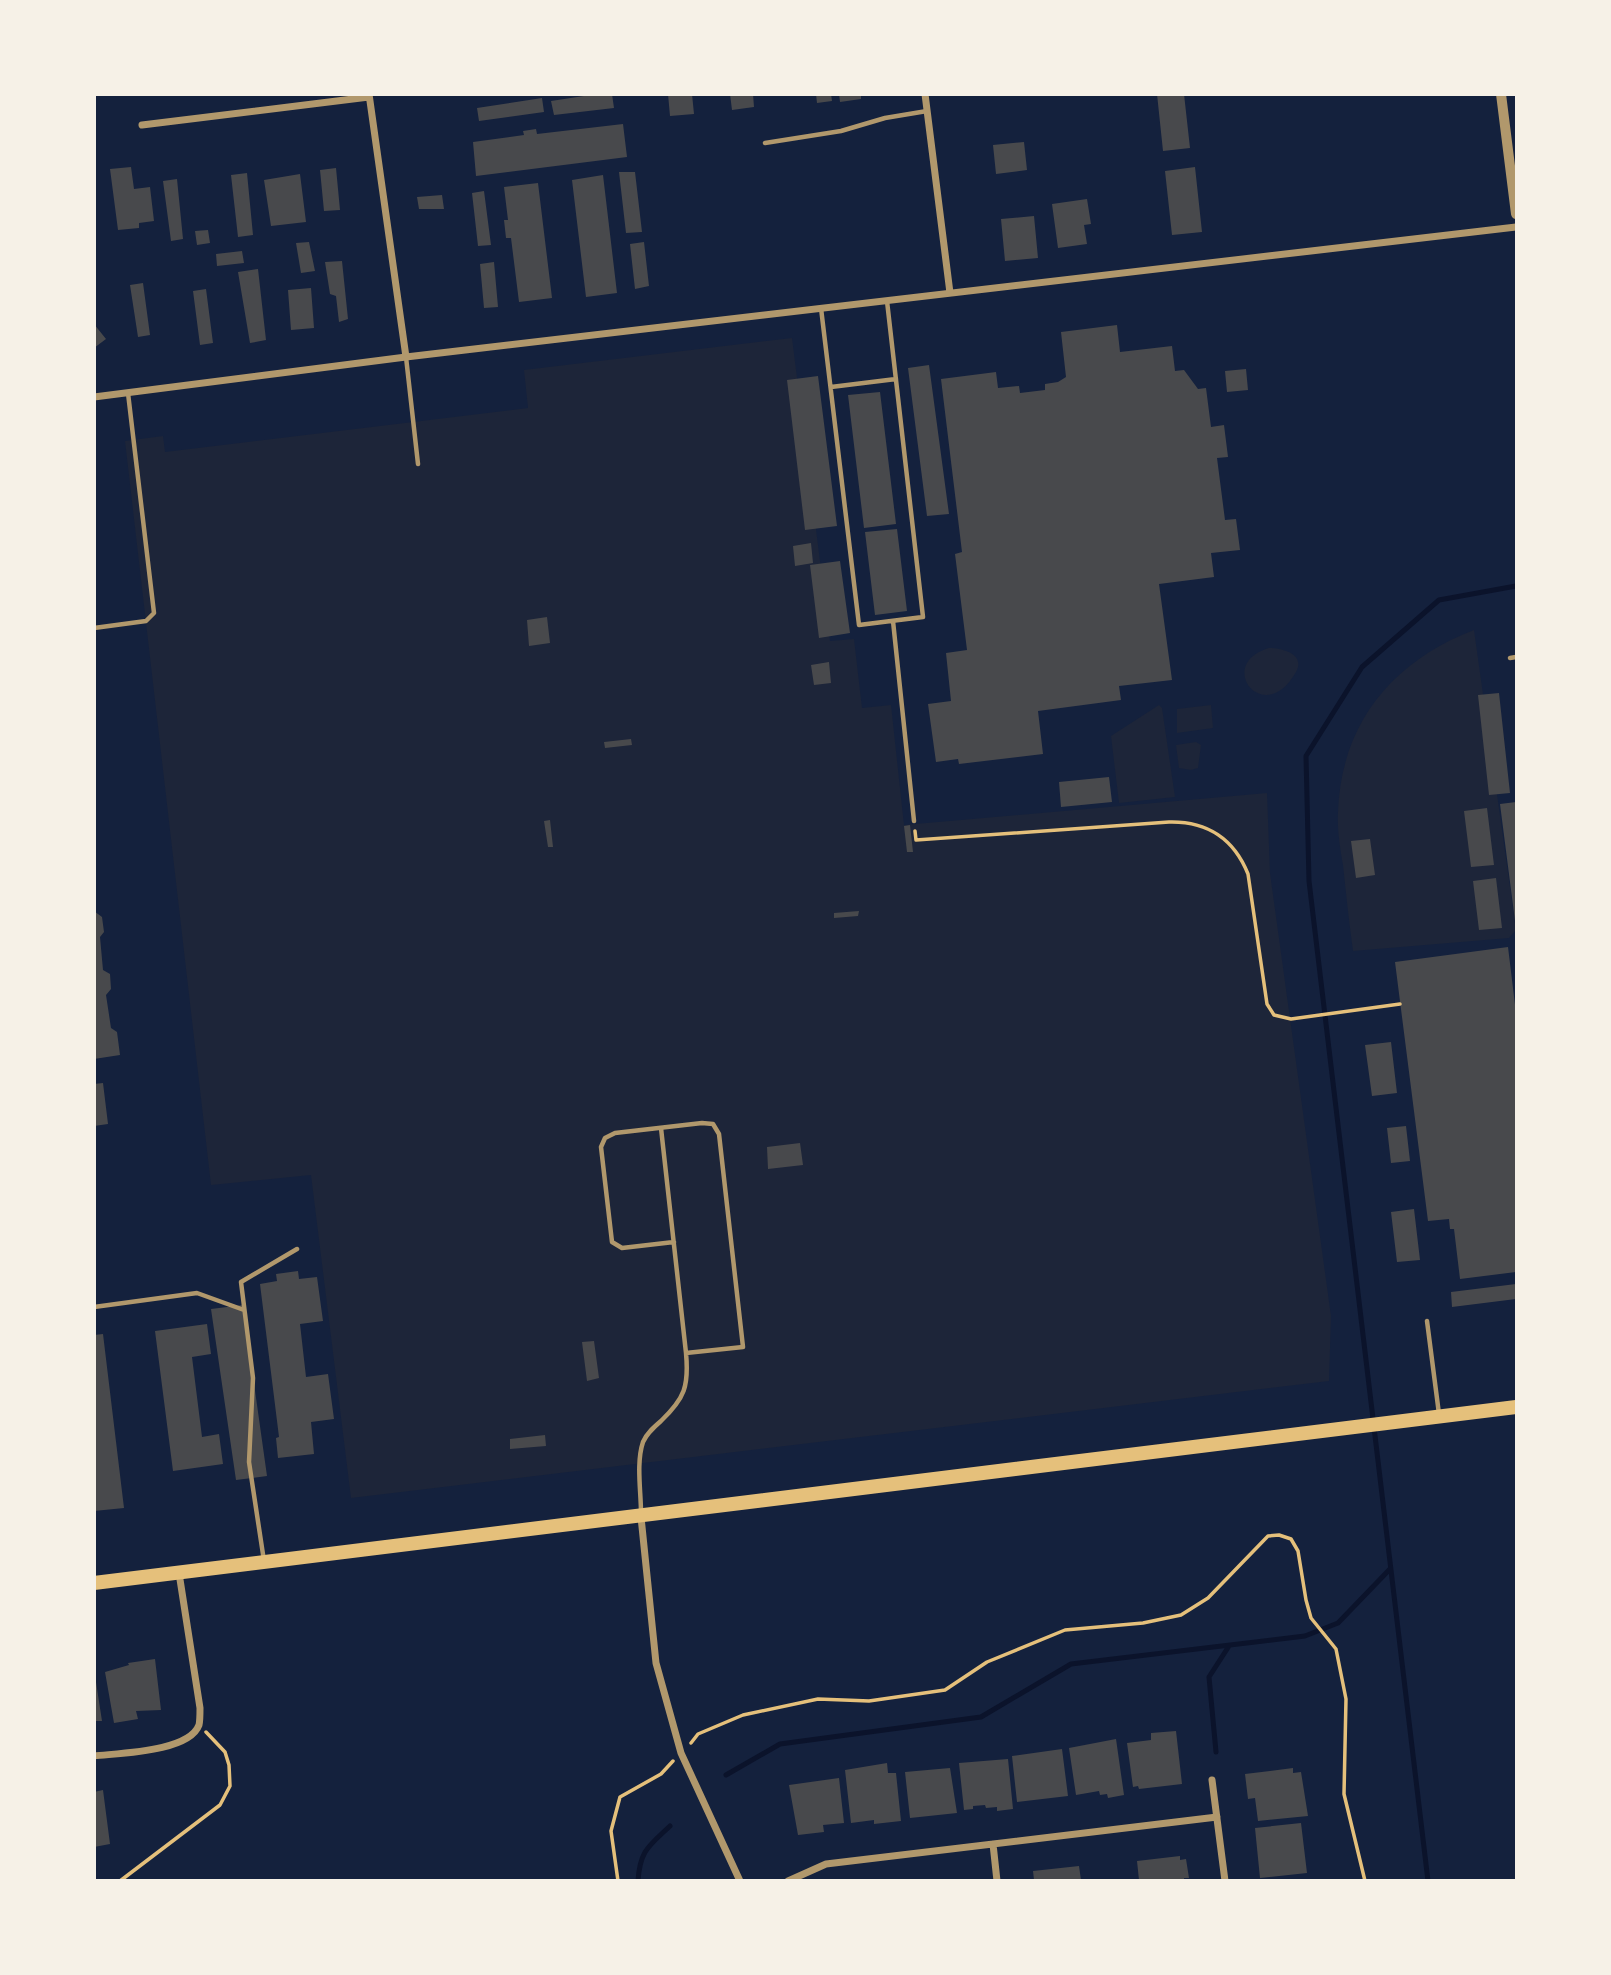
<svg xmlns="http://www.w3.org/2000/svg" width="1611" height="1975" viewBox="0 0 1611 1975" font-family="'IBM Plex Sans',sans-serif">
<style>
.green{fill:#1d2539}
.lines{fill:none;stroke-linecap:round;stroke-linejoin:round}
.stream{stroke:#0b132b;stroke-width:5}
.building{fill:#48494c}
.path{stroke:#e5c07b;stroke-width:3.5}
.service{stroke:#b1986c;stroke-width:4.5}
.minor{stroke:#b1986c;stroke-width:7}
.tertiary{stroke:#b1986c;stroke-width:10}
.primary{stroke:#e5c07b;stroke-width:14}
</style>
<rect width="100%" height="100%" fill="#14213d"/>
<path class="green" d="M792,338L830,641L854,639L862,708L891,705L904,825L1267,793L1270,873L1331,1316L1329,1381L351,1498L311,1175L211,1185L125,441L163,436L165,452L528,408L524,370Z
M1474,630L1516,930L1509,938L1353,951C1349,922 1346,894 1343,865C1340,848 1337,829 1338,812C1341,723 1393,661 1474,630Z
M1269,648C1282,648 1306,654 1296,672C1264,729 1214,664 1269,648Z
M1159,705L1162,708L1175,797L1119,803L1111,736Z
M1211,705L1213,728L1177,733V709Z
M1196,742L1201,745L1198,768L1191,770L1179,768L1176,745Z"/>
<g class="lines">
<path class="stream" d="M1216,1752L1209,1677L1229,1646
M726,1775L780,1744L981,1717L1071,1664L1305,1636L1338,1623L1390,1569
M638,1881C640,1850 649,1846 670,1826
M1428,1881L1309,881L1306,756L1362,667L1439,600L1516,586"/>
</g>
<path class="building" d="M597,94H612L614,108L554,115L551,101Z
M668,94H692L694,114L670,116Z
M730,94H753L754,107L732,110Z
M816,94H831L832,101L817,103Z
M839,94H861V99L840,102Z
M1157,94H1184L1190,148L1163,151Z
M542,98L544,112L479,121L477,108Z
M623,124L627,157L476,176L473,142L524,135L523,131L536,129L537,134Z
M1024,142L1027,170L996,174L993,145Z
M131,167L134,189L150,187L154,221L139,223V228L118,230L110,169Z
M1195,167L1202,232L1172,235L1165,171Z
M336,168L340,210L324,211L320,170Z
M619,172H635L642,232L626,233Z
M247,173L253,235L238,237L231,175Z
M300,174L306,222L271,226L264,180Z
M603,175L617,293L586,297L572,180Z
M177,179L183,239L171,241L163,181Z
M538,183L552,298L519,302L511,238H506L504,220H508L504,187Z
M484,191L491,245L478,246L472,193Z
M442,195L444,209H419L417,197Z
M1087,199L1091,224L1084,225L1087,244L1058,248L1052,204Z
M1034,216L1038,258L1005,261L1001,219Z
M208,230L210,243L197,245L195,231Z
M309,242L315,271L301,273L296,243Z
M644,242L649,286L635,289L630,244Z
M242,251L244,263L217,266L216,254Z
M342,261L348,319L339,322L336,296L330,294L325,262Z
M494,262L498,307L484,308L480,264Z
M258,269L266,340L250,343L238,272Z
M143,283L150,335L138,337L130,285Z
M311,288L314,328L291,330L288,290Z
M206,289L213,343L200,345L193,291Z
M94,324L106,339L94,348Z
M1117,325L1120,352L1172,346L1175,371L1184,370L1198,389L1206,388L1211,427L1224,425L1228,457L1217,458L1225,520L1236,519L1240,550L1211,553L1214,577L1159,584L1172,680L1119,686L1121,700L1038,711L1043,754L959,764L958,759L936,762L928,704L951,701L946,653L967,650L955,554L962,552L941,379L996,372L998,388L1019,386L1020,393L1045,390V384L1058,382L1066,377L1061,332Z
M929,365L949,514L927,516L908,368Z
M1246,369L1248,390L1227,392L1225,371Z
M818,376L837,526L805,530L787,380Z
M880,392L896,524L864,528L848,395Z
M897,529L907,611L875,615L865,532Z
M811,543L813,563L795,566L793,546Z
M840,561L850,633L819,638L810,565Z
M547,617L550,643L529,646L527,620Z
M829,662L831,683L814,685L811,665Z
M1499,693L1510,793L1489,795L1478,695Z
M631,739L632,745L605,748L604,742Z
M1109,777L1112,802L1061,807L1059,782Z
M1516,802V921H1515L1500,804Z
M1487,808L1494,865L1471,867L1464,811Z
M550,820L553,847H548L544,821Z
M910,825L913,852H907L904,826Z
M1370,839L1375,875L1356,878L1351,841Z
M1496,878L1502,928L1479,930L1473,881Z
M94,911L102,917L104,932L100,937L103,970L110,974L111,989L106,995L111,1028L117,1032L120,1055L94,1059Z
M859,911L858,916L834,918V913Z
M1508,947L1516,1013V1272L1460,1279L1454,1229H1450L1449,1219L1428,1221L1395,962Z
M1391,1042L1397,1093L1372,1096L1365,1045Z
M103,1083L108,1124L94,1126V1084Z
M1406,1126L1410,1161L1391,1163L1387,1128Z
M800,1143L803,1165L768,1169L767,1147Z
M1414,1209L1420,1260L1397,1262L1391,1212Z
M298,1271L299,1279L317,1277L323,1321L300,1324L306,1377L328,1374L334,1419L311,1422L314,1454L278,1458L276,1438L279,1437L260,1284L277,1281L276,1274Z
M1516,1284V1299L1452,1307L1451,1292Z
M243,1305L267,1476L236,1480L211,1309Z
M207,1324L211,1354L192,1357L202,1437L219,1434L223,1464L173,1471L155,1331Z
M103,1334L124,1508L94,1511V1335Z
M594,1341L599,1378L587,1381L582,1342Z
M545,1435L546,1446L510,1449V1439Z
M155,1659L161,1710L136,1711L138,1719L114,1723L105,1672L129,1665L128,1663Z
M94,1682H96L102,1721H94Z
M1176,1731L1182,1784L1139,1789L1138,1786L1133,1787L1127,1743L1151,1740V1733Z
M1116,1739L1124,1795L1108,1798L1107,1794L1100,1795L1099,1791L1076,1795L1069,1748Z
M1062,1749L1068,1796L1017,1802L1012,1756Z
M1008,1759L1013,1809L997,1811V1807L986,1808L985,1805L973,1806V1809L964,1810L959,1763Z
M887,1763L888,1773H896L901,1821L874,1824V1820L851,1823L845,1770Z
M950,1768L957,1813L910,1818L905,1772Z
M1293,1768V1773L1301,1772L1308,1816L1258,1821L1255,1798L1248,1799L1245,1774Z
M839,1778L844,1823L823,1825L824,1832L798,1835L789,1785Z
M103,1790L110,1844L94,1847V1792Z
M1301,1823L1307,1873L1260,1878L1255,1828Z
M1180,1856V1860L1186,1859L1189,1878H1184V1880H1139L1137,1861Z
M1079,1866L1081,1880H1034L1033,1871Z"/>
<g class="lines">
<path class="path" d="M915,831L916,840L1169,822C1207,821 1234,839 1248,874L1267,1004L1274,1015L1291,1019L1400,1004
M691,1743L698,1734L743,1715L818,1699L869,1701L945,1690L987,1662L1065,1630L1143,1623L1181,1615L1208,1598L1268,1536L1279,1535L1291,1539L1298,1551L1306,1600L1311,1618L1336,1649L1346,1699L1344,1794L1365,1881
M120,1881L220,1805L230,1786L229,1765L225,1752L206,1732
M618,1881L611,1831L620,1797L661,1774L673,1761"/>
<path class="service" d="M765,143L841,131L885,118L927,111
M821,308L859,625L923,617L887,301
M406,357L418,464
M831,387L896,379
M893,621L914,821
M94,628L146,621L154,613L128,393
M1510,658L1516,657
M661,1128L686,1353L743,1347L719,1134L713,1124L702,1123L615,1133L605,1138L601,1147L612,1242L622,1248L674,1242
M94,1307L197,1293L244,1310
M1427,1321L1439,1414
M641,1513C641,1491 636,1463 643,1442C647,1433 654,1427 661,1421C685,1398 689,1386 686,1353
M264,1561L249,1462L253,1378L241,1282L297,1249"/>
<path class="minor" d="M369,94L406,357
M925,94L950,293
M142,125L369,97
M94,397L406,357L1516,227
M641,1517L656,1663L681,1753L740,1881
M94,1756C119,1753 189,1752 199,1725C200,1721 200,1713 200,1708L179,1573
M1212,1780L1225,1881
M993,1844L997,1881
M788,1881L826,1864L1217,1817"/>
<path class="tertiary" d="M1501,94L1516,214"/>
<path class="primary" d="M94,1583L1516,1407"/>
</g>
<rect width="1611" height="1975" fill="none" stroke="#f6f1e7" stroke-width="192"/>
</svg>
